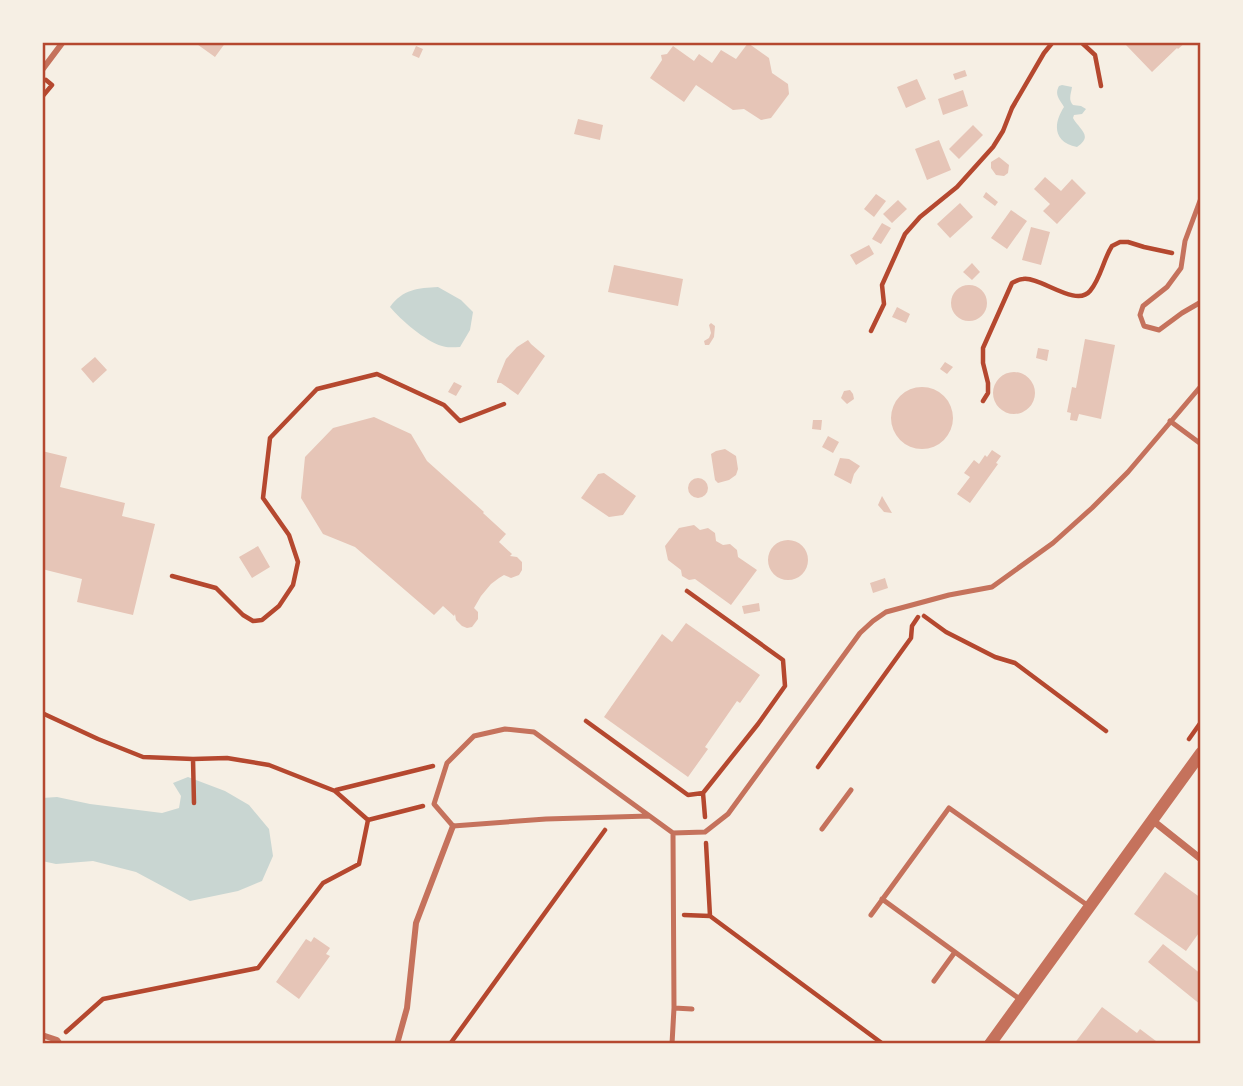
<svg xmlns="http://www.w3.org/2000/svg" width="1243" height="1086" viewBox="0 0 1243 1086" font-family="'Fira Sans Condensed',sans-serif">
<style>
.water{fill:#c9d6d2}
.building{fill:#e6c5b7}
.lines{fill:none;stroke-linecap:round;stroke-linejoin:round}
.path{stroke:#b5482f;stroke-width:4.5}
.service{stroke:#c5725c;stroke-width:5}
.pedestrian{stroke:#c5725c;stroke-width:6}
.minor{stroke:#c5725c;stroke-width:7}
.tertiary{stroke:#c5725c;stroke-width:12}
.neatline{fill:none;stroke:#b5482f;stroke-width:2.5}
</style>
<rect width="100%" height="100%" fill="#f6efe4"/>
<path class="water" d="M1062,85L1072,87C1071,94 1068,100 1073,105L1081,106L1086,109L1082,114L1074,115L1073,118C1079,129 1094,136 1077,147C1053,142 1053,124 1064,107C1060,100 1054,95 1059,86Z
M438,287L461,300L473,312L470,330L460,347C454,347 447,348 442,346C425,341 401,320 390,307C403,289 418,288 438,287Z
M188,777L225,791L249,805L269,829L273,856L262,881L238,891L190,901L136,872L93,861L56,864L42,861V798L57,797L90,804L162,813L179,808L181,796L173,783Z"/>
<path class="building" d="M194,42H226L215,57Z
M1129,42H1186L1178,49L1177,48L1152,72L1126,45Z
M748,43L769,58L772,73L788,84L789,94L771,118L761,120L744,109L733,110L696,85L684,102L650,78L662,60L661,55L667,54L673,46L694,61L699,54L712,63L721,50L736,59Z
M416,46L423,49L419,58L412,55Z
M965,70L967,76L955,80L953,74Z
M917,79L926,99L906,108L897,87Z
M963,90L968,106L943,115L938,99Z
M578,119L603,125L600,140L574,134Z
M973,125L983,135L959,159L949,149Z
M939,140L951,170L927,180L915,149Z
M999,157L1009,165L1008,173L1004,176L996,175L991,168V162Z
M1045,177L1061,191L1072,179L1086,193L1057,224L1043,211L1050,204L1034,189Z
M986,192L998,202L995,206L983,197Z
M876,194L886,201L874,217L864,209Z
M898,200L907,209L892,223L883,214Z
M960,203L973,217L950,238L937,224Z
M1011,210L1027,221L1007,249L991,238Z
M882,223L891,228L881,244L872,239Z
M1031,227L1050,232L1041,265L1022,260Z
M869,245L874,254L856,265L850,255Z
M972,263L980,272L972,280L963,272Z
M614,265L683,279L678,306L608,292Z
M951 303a18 18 0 1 1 36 0a18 18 0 1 1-36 0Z
M897,307L910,314L906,323L892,317Z
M711,323L715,326L714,337L709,345H705L704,341L709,338L711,333L709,325Z
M1085,339L1115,345L1101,419L1079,414L1077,421L1070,420L1071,413L1067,412L1072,387L1076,388Z
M528,340L531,344L545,356L518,395L501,383H497V381L506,359L517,347Z
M1038,348L1049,350L1047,361L1036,358Z
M95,357L107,370L93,383L81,369Z
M945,362L953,367L947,374L940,369Z
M993 393a21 21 0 1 1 42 0a21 21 0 1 1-42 0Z
M454,382L462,386L456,396L448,392Z
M891 418a31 31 0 1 1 62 0a31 31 0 1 1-62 0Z
M850,390L853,394L854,399L847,404L841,398L844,391Z
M374,417L411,434L427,461L484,512L483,513L506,534L499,542L512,554L510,556L517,557L522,562V570L519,575L511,578L504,575L499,578L491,584L481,596L474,608L478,612V619L472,627L467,628L462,626L456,620L455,614L454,616L443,606L434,615L355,547L323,534L301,498L305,457L333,428Z
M813,420H822L821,430L812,429Z
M828,436L839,442L833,453L822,447Z
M725,449L736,456L738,469L736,475L729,480L718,483L715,480L711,454L716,451Z
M992,450L1001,456L996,463L998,464L970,503L957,494L970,477L964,473L974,460L979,464L985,455L987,457Z
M42,451L67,457L60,487L125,503L122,516L155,524L133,615L77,602L82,579L42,569Z
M840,458L849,459L860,466L854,474L851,484L834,475Z
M604,473L636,496L623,515L609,517L581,498L598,474Z
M688 488a10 10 0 1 1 20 0a10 10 0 1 1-20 0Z
M882,496L892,513L884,512L878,505Z
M694,525L700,530L708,528L715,533L716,541L723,545L730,544L737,550L738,557L757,570L731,605L695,579L689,580L682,576L681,570L668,560L665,546L679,528Z
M768 560a20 20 0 1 1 40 0a20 20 0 1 1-40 0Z
M258,546L270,567L252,578L239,557Z
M885,578L888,588L873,593L870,583Z
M759,603L760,611L744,614L742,606Z
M686,623L760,675L740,703L737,701L705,747L708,749L688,777L604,717L662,634L672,642Z
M1165,872L1201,898V930L1186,951L1134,914Z
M314,937L330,948L326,954L330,956L299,999L276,982L306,939L311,942Z
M1163,944L1201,974V1005L1148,962Z
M1102,1007L1137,1033L1140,1029L1160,1044H1074Z"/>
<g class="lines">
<path class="path" d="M1081,42L1095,55L1101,86
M42,97L52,85L46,80
M871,331L884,304L882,285L905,234L920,217L957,187L993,147L1003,131L1012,108L1044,53L1053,42
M983,401L988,393V383L983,363V348L1012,283C1016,281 1019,279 1023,279C1040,276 1076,308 1090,291C1101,278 1103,260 1112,246L1120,242H1128L1144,247L1172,253
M172,576L216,588L243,615L253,621L262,620L279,606L293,585L298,562L289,535L263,498L270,438L317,389L377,374L444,405L460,421L504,404
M924,616L946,632L995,657L1015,663L1106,731
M42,713L98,739L143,757L193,759L227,758L269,765L335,791L368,820
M586,721L688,795L703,793L758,724L785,686L783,660L687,591
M1189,739L1201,722
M193,759L194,803
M818,767L911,638L912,626L918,617
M336,790L433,766
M703,793L705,817
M706,843L710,916
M684,915L710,916L883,1044
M66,1032L103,999L258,968L323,883L359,864L368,820L423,806
M450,1044L605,830"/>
<path class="service" d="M1201,198L1185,241L1181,268L1167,287L1143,306L1140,315L1144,326L1159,330L1182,313L1201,302
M1170,421L1201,444
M649,816L546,819L453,826L434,804L447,763L474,736L505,729L534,732L673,833L674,1008L672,1044
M822,829L851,790
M673,833L705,832L728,814L860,633L873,621L886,612L949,595L992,587L1053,543L1092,508L1128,472L1201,386
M882,899L1021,1000
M871,915L949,808L1090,907
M934,981L955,952
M674,1008L692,1009"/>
<path class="pedestrian" d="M42,70L63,42
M42,1035L57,1040L60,1044
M397,1044L407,1008L416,923L453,826"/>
<path class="minor" d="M1152,820L1201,859"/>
<path class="tertiary" d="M990,1044L1201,753"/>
</g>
<rect width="1243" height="1086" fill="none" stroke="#f6efe4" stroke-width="88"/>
<rect x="44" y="44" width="1155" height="998" class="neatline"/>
</svg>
